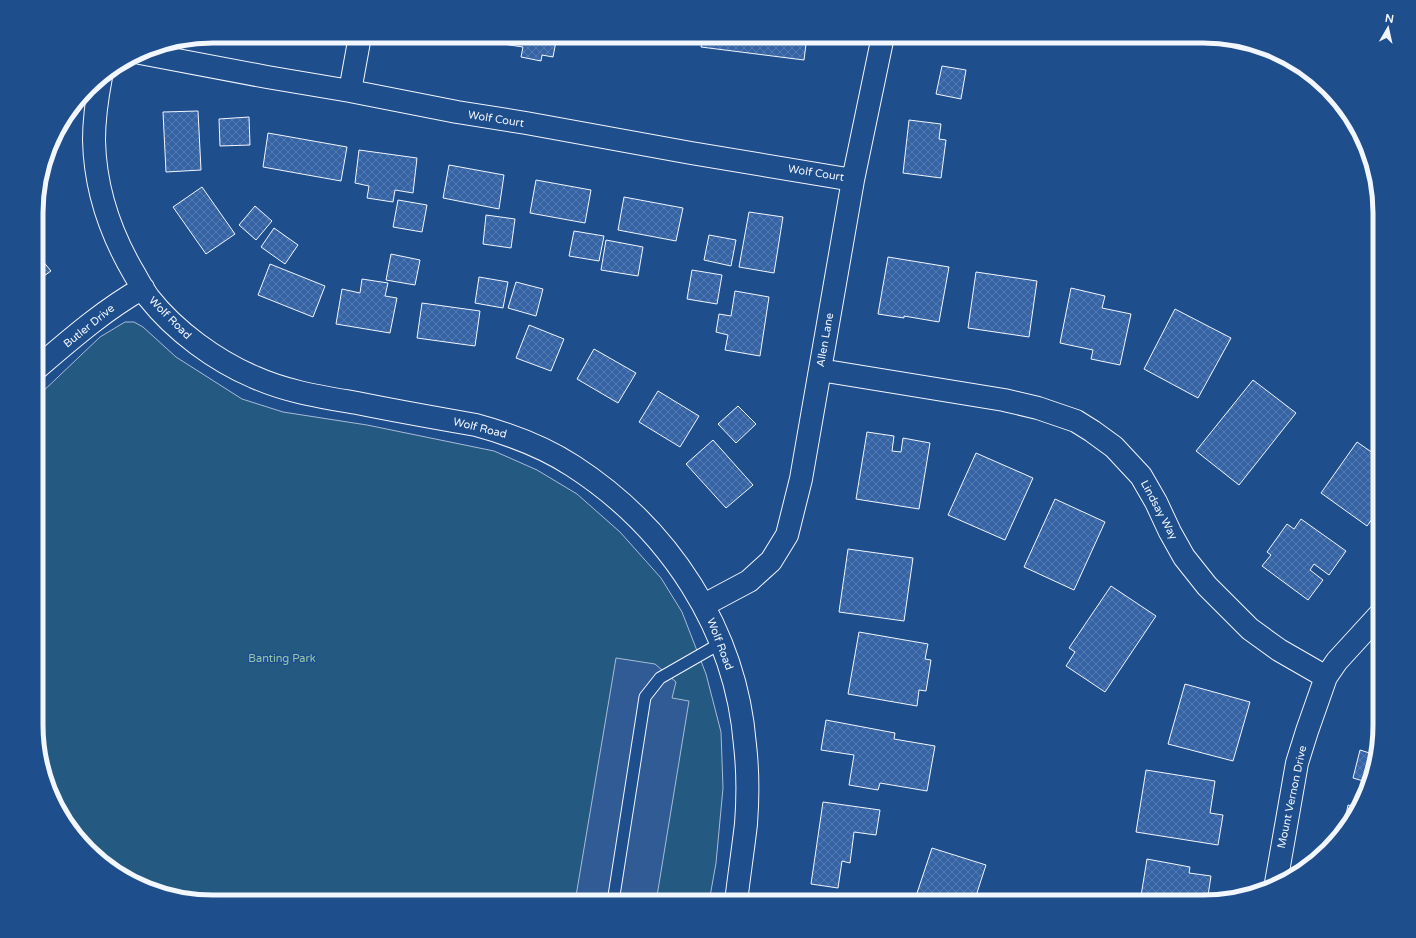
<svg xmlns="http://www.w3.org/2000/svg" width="1416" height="938" viewBox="0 0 1416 938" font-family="'Varela Round',sans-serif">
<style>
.park{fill:#245a82;stroke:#a8bbd7}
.parking{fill:#305b95;stroke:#a8bbd7}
.building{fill:url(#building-cross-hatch);stroke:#f2f6ff}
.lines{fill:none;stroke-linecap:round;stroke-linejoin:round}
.lane-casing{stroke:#f2f6ff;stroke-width:13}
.street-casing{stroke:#f2f6ff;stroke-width:24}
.lane{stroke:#1f4e8c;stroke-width:11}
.street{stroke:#1f4e8c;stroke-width:22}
.labels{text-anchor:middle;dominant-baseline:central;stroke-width:3;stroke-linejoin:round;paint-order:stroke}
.street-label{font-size:11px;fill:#f2f6ff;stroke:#1f4e8c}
.park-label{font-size:11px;fill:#97c8a6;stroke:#1f4e8c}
.rim{fill:none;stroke:#f2f6ff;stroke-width:5}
</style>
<defs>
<pattern id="building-cross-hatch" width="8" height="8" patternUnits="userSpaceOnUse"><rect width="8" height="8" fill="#3563a3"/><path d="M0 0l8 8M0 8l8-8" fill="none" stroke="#537ab1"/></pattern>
</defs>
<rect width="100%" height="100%" fill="#1f4e8c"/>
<path class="park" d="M125,322H134L143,327L176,357L242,399L283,412L367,425L494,451L537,470L577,494L620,532L661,578L682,612L706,674L721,732L723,788L716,863L709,902H213L157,893L115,872L60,813L37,748V397L100,337Z"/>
<path class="parking" d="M616,658L655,664L676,682L672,698L689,701L656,902H575Z"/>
<path class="building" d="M450,36H473L472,40Z
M497,36H557L553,57L542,55L541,61L521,57L523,47L496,43Z
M703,36H807L804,60L701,47Z
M942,66L966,70L961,99L936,94Z
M198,111L201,170L166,172L163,112Z
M249,117L250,145L220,146L219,119Z
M909,120L941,124L939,139L946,140L941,178L903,173Z
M268,133L347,147L341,181L263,167Z
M359,150L417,158L413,193L395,190L393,202L367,198L369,186L355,183Z
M449,165L504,175L499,209L443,198Z
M536,180L591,190L585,223L530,213Z
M202,187L235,234L206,254L173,207Z
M624,197L683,208L676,241L618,230Z
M398,200L427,205L422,232L393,227Z
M255,206L272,221L256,240L239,225Z
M749,212L783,217L774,273L739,267Z
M486,215L515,219L511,248L483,244Z
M274,228L298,245L285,264L261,247Z
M574,231L604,236L599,261L569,256Z
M709,235L736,240L731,266L704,260Z
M606,240L643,247L638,276L601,270Z
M37,254L51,271L37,281Z
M391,254L420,260L415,285L386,280Z
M888,257L949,267L939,322L904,316V318L878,314Z
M270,264L325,286L313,317L258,295Z
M692,270L722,275L717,304L687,299Z
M976,272L1037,281L1029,337L968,328Z
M479,277L508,282L503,308L475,303Z
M362,279L388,283L385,296L397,298L390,333L336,324L342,289L360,293Z
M516,282L543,289L536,316L508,308Z
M1071,288L1105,296L1102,308L1131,314L1120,365L1091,359L1093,350L1060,343Z
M735,291L769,297L760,356L725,350L728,335L716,332L719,314L731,316Z
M422,303L480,311L475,346L417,338Z
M1175,309L1231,338L1198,398L1144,369Z
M529,325L564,339L551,371L516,358Z
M594,349L636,373L618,403L577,379Z
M1253,380L1296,413L1239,485L1196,451Z
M658,391L699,416L680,447L639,422Z
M738,406L756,424L736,443L718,424Z
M1380,415V427L1374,422Z
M867,432L894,436L892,451L901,452L903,438L930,443L919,509L856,499Z
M713,440L753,485L726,508L686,464Z
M1357,442L1380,458V508L1367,526L1321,493Z
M976,453L1033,478L1005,540L948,515Z
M1055,499L1105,522L1074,590L1024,567Z
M1301,519L1346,551L1329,575L1314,564L1310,570L1323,580L1308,600L1262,566L1271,555L1267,552L1287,524L1294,529Z
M848,549L913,558L904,621L839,612Z
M1111,586L1156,616L1105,692L1066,666L1075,652L1069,648Z
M859,632L928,644L925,659L931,660L926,691L919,690L917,706L848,694Z
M1185,684L1250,702L1233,761L1168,744Z
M826,720L895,733L894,739L935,746L927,791L880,783L878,790L849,785L854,755L821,750Z
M1360,750L1376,755L1370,783L1353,778Z
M1146,770L1215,781L1210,813L1223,815L1218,845L1136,832Z
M823,802L880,810L876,835L854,832L850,863L842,861L838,888L811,884Z
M1348,805L1358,807L1350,823L1343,830Z
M932,848L986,865L974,902H914Z
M1147,859L1190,867L1189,873L1211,876L1207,902H1140Z
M1013,895L1049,902H1012Z"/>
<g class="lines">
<g class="lane-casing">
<path id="lane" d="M613,902L645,697L660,678L721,643"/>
</g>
<g class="street-casing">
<path id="street" d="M140,53L267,77L350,91L457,112L526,123L691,153L853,180
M101,77C97,98 94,119 94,140C95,189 110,233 135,275C139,282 144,291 149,298C175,331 216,361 254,377C287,392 322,397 357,403C396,411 436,418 476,425C509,434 544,447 573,466C669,528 736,630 745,745C748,771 748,798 746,824C743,850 739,876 736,902
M350,91L360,36
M37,368C71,339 104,310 143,288
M820,370L1004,400L1038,408L1076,421L1092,431L1114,447L1141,476L1156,502L1170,532L1184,557L1207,586L1250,629L1279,650L1326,677
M704,605L749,581L771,561L787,535L801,479L853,180L883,36
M1276,883L1297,763L1307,731L1326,677L1337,661L1380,614"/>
</g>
<use href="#lane" class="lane"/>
<use href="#street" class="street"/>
</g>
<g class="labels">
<g class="street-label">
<text transform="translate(496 119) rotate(9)">Wolf Court</text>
<text transform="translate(816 173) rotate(9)">Wolf Court</text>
<text transform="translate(170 318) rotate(45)">Wolf Road</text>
<text transform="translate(89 326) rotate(-39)">Butler Drive</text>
<text transform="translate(825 340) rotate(-80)">Allen Lane</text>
<text transform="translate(480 428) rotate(14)">Wolf Road</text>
<text transform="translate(1159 510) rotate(62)">Lindsay Way</text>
<text transform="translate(720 644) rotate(69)">Wolf Road</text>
<text transform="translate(1292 797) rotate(-78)">Mount Vernon Drive</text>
</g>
<g class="park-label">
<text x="282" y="658">Banting Park</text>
</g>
</g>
<path d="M0 0H1416V938H0ZM213 43H1203A170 170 0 0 1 1373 213V725A170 170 0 0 1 1203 895H213A170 170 0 0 1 43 725V213A170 170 0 0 1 213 43Z" fill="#1f4e8c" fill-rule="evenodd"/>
<path class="rim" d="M213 43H1203A170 170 0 0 1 1373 213V725A170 170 0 0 1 1203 895H213A170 170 0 0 1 43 725V213A170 170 0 0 1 213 43Z"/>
<g transform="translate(1388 28) rotate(9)" stroke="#1f4e8c" stroke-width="3" paint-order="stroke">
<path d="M0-3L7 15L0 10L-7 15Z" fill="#f2f6ff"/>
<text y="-6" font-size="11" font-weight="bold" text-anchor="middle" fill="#f2f6ff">N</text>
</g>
</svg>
